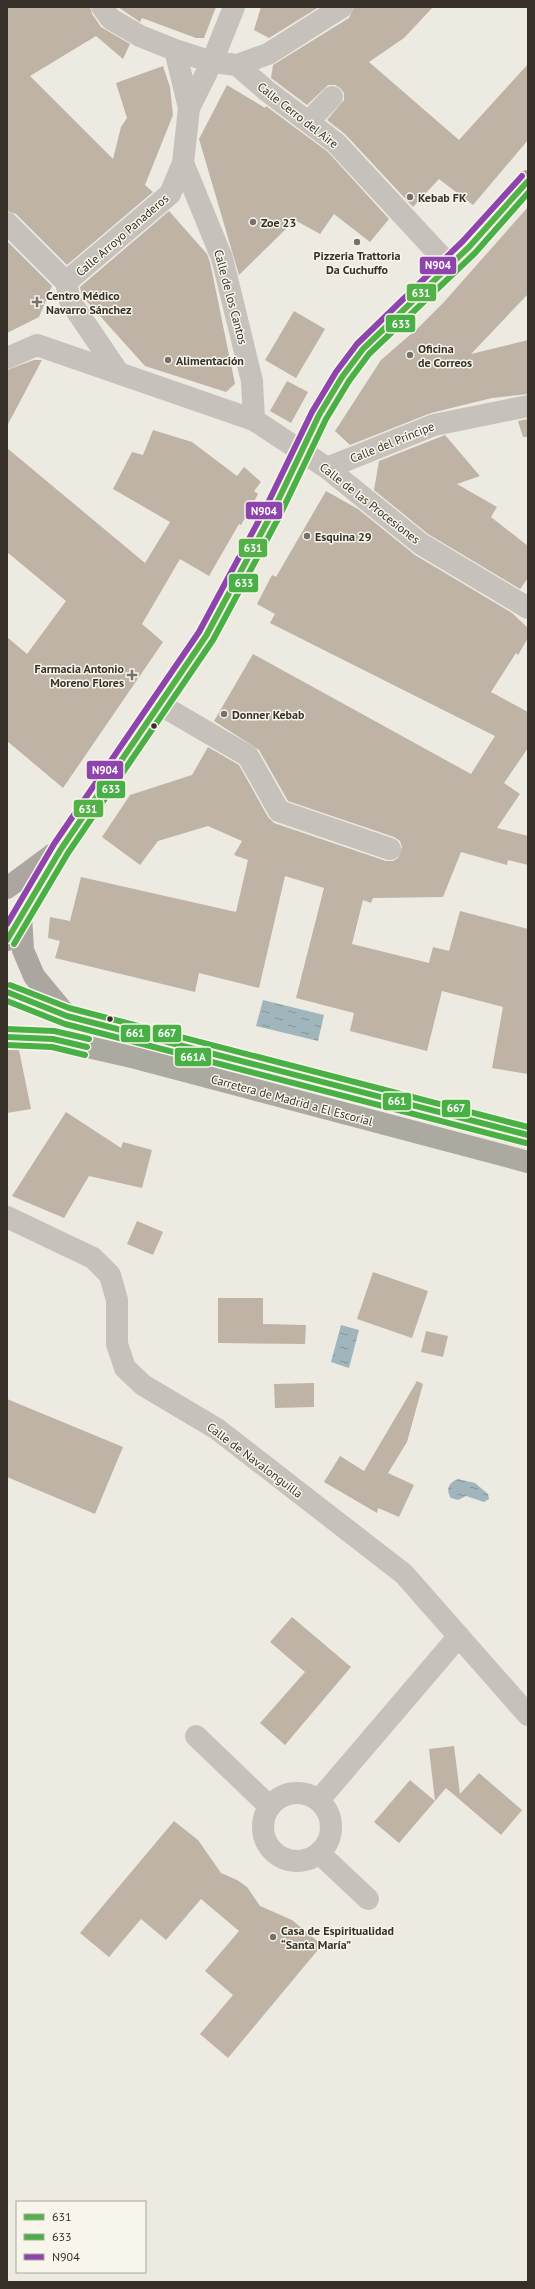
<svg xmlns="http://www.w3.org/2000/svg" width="535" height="2289" viewBox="0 0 535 2289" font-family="'PT Sans',sans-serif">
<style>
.water{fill:url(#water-ripples)}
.building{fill:#bfb3a5}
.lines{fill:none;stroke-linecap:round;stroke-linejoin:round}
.minor{stroke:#c6c2bb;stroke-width:22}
.major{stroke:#aba7a0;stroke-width:22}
.highway{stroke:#aca9a1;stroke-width:22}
.bus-1-casing{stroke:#f8f5ea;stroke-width:9}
.bus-2-casing{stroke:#f8f5ea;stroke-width:9}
.bus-3-casing{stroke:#f8f5ea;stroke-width:9}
.bus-4-casing{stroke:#f8f5ea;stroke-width:9}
.bus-5-casing{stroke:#f8f5ea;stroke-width:9}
.bus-6-casing{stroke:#f8f5ea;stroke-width:9}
.bus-1{stroke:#53b247;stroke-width:6}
.bus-2{stroke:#49b046;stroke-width:6}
.bus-3{stroke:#8e44ad;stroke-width:6}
.bus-4{stroke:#49b046;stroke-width:6}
.bus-5{stroke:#49b046;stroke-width:6}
.bus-6{stroke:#49b046;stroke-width:6}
.poi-dot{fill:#76716a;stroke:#f8f5ea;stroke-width:1.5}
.bus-dot{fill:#363029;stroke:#f8f5ea;stroke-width:1.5}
.labels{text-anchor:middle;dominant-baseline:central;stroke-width:3;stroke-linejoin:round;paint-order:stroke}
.street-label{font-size:12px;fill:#363029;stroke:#f8f5ea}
.poi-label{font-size:12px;font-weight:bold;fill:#363029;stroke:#f8f5ea;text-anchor:start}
.line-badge{stroke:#f8f5ea;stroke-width:1.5}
.badge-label{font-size:11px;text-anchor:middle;font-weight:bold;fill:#fff}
</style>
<defs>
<pattern id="water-ripples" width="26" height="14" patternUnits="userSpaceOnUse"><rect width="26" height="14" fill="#a0b6bc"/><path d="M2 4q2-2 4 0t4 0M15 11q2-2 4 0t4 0" fill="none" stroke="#839499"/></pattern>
</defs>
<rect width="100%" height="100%" fill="#edeae2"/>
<path class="water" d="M263,1000L324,1015L318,1041L256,1026Z
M341,1325L359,1330L349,1368L331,1362Z
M458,1479L475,1483L488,1494L489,1499L484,1502L466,1496L458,1500L451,1498C445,1490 449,1482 458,1479Z"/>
<path class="building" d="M7,7H90L92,14L101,27L130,44L123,59L96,36L30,76L113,159L121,127L127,118L116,83L163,66L170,87L173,115L145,185L153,192L67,265L16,214L7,211Z
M118,7H216L204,38H196L142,18L140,22Z
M261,7H319L269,38L254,30Z
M354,7H433L404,38L369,62L459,140L528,64V140L473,205L439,179L413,207L345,134L327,120L344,100V93L340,88L335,85H328L307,105L271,78L273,65L349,18Z
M227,85L265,108L266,106L328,152L389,219L370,242L334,214L320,234L295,220L239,275L199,139Z
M528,207V294L471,354L528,340V394L492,398L431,413L350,445L335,431L381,360L418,328L444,302Z
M169,211L207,254L210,262L235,384L226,392L145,366L82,296L80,287Z
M7,241L52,286L39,317L7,333Z
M294,311L325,329L296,378L265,360Z
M34,360H42L7,426V370Z
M287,381L308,392L291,423L270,411Z
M528,419V437H523L518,421Z
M153,430L192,442L237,476L244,467L261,482L254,491L258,494L241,525L239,524L209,576L180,559L142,624L163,642L63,788L7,741V637L27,654L66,601L7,552V448L145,563L170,522L113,489L132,452L143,455Z
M445,435L480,476L457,484L497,507L491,517L528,546V578L520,589L428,534L374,490L379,461Z
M326,491L358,509L415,555L512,613L528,628V638L518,655L516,653L491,692L528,712V748L504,783L520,794L497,828L528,836V865L508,860L507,865L461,852L443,897L373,898L371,903L363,900L352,944L429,963L433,947L449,951L460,911L528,929V1074L492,1068L503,1007L442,991L427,1051L350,1031L354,1013L296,998L324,888L285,876L259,988L199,973L195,992L55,958L60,941L48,938L50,917L70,921L81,877L236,912L248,860L234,855L242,841L208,826L158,841L140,865L102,837L130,795L192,775L208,747L239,765L268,817L274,823L386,861H393L398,858L402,847L400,841L394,837L288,801L259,750L214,721L253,654L471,774L495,736L270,623L275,614L257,604L272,575L276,577Z
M7,1050H19L31,1109L7,1113Z
M66,1112L121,1148L123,1142L152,1150L142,1188L89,1176L64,1218L12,1196Z
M137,1221L163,1232L153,1255L127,1244Z
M373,1272L428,1291L412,1338L357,1319Z
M218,1298H263V1324L306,1325L305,1344L218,1343Z
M426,1331L448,1336L443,1357L421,1352Z
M417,1381L423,1384L407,1442L388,1473L414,1485L399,1517L378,1508L377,1513L324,1482L340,1456L364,1471Z
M314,1383V1407L275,1408L274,1384Z
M7,1399L123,1447L95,1514L7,1477Z
M292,1617L351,1667L285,1745L260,1723L305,1672L270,1642Z
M454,1746L460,1794L479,1773L522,1810L501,1835L446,1788L435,1801L429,1749Z
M410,1780L435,1801L399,1843L374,1822Z
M174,1821L198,1840L221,1873L237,1880L247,1887L260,1906L292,1920L322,1945L228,2058L200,2034L233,1995L205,1971L239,1931L201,1899L166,1940L141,1919L109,1957L80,1933Z"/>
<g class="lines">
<path class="minor" d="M102,7L111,19L140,36L175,50L212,62L237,65L267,91L336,143L450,266
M175,50L189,108L183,163L222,258L252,381L254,420
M237,65L268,54L342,7
M189,108L212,62L234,7
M308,122L332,97
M7,223L66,282L70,301L118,372
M66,282L170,194L183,163
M7,358L37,345L254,420L327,468L421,544L528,608
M327,468L434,425L528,406
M159,704L248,756L279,811L390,849
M7,1217L93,1258L110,1275L117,1300V1344L125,1368L143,1385L217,1429L404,1574L528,1715
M196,1736L269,1806
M263 1827a34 34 0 1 1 68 0a34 34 0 1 1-68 0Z
M319,1800L459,1636
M319,1853L368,1899"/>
<path class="major" d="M7,888L53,854
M21,916L23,950L34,976L67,1016
M7,940L61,849L206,636L272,513L319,415L342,377L363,349L469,247L528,181"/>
<path class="highway" d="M7,992L67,1016L528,1135
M7,1037L53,1039L136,1058L528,1162"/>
<g class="bus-1-casing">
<path id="bus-1" d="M7,940L61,849L206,636L272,513L319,415L342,377L363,349L469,247L528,181"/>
</g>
<g class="bus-2-casing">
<path id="bus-2" d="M14,944L68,853L213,640L279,517L326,419L349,381L369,354L475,253L528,193"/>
</g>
<g class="bus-3-casing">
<path id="bus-3" d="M7,924L54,844L199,632L265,509L312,412L336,372L357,344L463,241L522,176"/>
</g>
<g class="bus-4-casing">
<path id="bus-4" d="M7,992L67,1016L528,1135
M7,1037L53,1039L87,1047"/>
</g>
<g class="bus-5-casing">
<path id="bus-5" d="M7,1001L65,1024L526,1143
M7,1045L52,1047L85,1055"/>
</g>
<g class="bus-6-casing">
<path id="bus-6" d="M10,985L69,1008L528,1127
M7,1029L54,1031L89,1039"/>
</g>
<use href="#bus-1" class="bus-1"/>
<use href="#bus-2" class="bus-2"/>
<use href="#bus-3" class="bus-3"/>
<use href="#bus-4" class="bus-4"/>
<use href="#bus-5" class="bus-5"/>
<use href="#bus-6" class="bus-6"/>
</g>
<g class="poi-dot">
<circle cx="410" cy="197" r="4"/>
<circle cx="253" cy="222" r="4"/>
<circle cx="357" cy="242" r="4"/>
<path d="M35 296h4v4h4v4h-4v4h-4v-4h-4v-4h4z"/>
<circle cx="410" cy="355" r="4"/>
<circle cx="168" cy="360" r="4"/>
<circle cx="307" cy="536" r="4"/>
<path d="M130 669h4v4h4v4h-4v4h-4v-4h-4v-4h4z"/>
<circle cx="224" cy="714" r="4"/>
<circle cx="273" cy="1937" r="4"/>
</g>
<g class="bus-dot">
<circle cx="154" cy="726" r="3.5"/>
<circle cx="110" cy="1019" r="3.5"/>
</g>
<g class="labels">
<g class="street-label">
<text transform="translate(298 115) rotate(38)">Calle Cerro del Aire</text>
<text transform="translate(122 235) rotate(-41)">Calle Arroyo Panaderos</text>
<text transform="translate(231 297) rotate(75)">Calle de los Cantos</text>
<text transform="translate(392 442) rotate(-22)">Calle del Príncipe</text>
<text transform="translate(370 503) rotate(38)">Calle de las Procesiones</text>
<text transform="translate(292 1100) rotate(15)">Carretera de Madrid a El Escorial</text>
<text transform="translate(255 1460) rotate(37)">Calle de Navalonguilla</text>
</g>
<g class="poi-label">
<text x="418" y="197">Kebab FK</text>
<text x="261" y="222">Zoe 23</text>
<text x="357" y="255" text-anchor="middle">Pizzeria Trattoria<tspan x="357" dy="14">Da Cuchuffo</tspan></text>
<text x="46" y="295">Centro Médico<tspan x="46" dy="14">Navarro Sánchez</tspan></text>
<text x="418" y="348">Oficina<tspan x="418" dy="14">de Correos</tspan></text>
<text x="176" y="360">Alimentación</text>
<text x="315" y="536">Esquina 29</text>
<text x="124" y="668" text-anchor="end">Farmacia Antonio<tspan x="124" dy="14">Moreno Flores</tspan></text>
<text x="232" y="714">Donner Kebab</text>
<text x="281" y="1930">Casa de Espiritualidad<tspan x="281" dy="14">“Santa María”</tspan></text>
</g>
</g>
<g class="line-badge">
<rect x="419" y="256" width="38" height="19" rx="4" fill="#8e44ad"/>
<rect x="406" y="283" width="31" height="19" rx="4" fill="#53b247"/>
<rect x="385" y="314" width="31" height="19" rx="4" fill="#49b046"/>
<rect x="245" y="501" width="38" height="19" rx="4" fill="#8e44ad"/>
<rect x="238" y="538" width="30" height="20" rx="4" fill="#53b247"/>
<rect x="228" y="573" width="31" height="20" rx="4" fill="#49b046"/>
<rect x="86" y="760" width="38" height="20" rx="4" fill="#8e44ad"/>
<rect x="96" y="780" width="30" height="19" rx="4" fill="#49b046"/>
<rect x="73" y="799" width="31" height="19" rx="4" fill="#53b247"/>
<rect x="152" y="1024" width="30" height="19" rx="4" fill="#49b046"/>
<rect x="120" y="1024" width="31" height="19" rx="4" fill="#49b046"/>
<rect x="174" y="1047" width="38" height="20" rx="4" fill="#49b046"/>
<rect x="382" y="1092" width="30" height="19" rx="4" fill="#49b046"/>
<rect x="441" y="1099" width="30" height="19" rx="4" fill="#49b046"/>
</g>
<g class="badge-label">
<text x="438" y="269">N904</text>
<text x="421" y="297">631</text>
<text x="401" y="328">633</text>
<text x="264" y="515">N904</text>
<text x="253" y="552">631</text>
<text x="244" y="587">633</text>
<text x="105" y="774">N904</text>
<text x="111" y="793">633</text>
<text x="88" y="813">631</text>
<text x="167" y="1037">667</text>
<text x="135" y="1037">661</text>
<text x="193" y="1061">661A</text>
<text x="397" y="1105">661</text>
<text x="456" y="1112">667</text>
</g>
<rect width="535" height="2289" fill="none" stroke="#363029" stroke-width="16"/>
<rect x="16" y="2201" width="130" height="72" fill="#f8f5ea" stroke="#aaa69d"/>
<rect x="24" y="2214" width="20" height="6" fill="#53b247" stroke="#aaa69d"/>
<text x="52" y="2221" font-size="12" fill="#363029">631</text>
<rect x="24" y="2234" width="20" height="6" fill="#49b046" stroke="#aaa69d"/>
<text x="52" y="2241" font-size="12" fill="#363029">633</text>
<rect x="24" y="2254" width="20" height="6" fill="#8e44ad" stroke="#aaa69d"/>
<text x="52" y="2261" font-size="12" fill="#363029">N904</text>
</svg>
